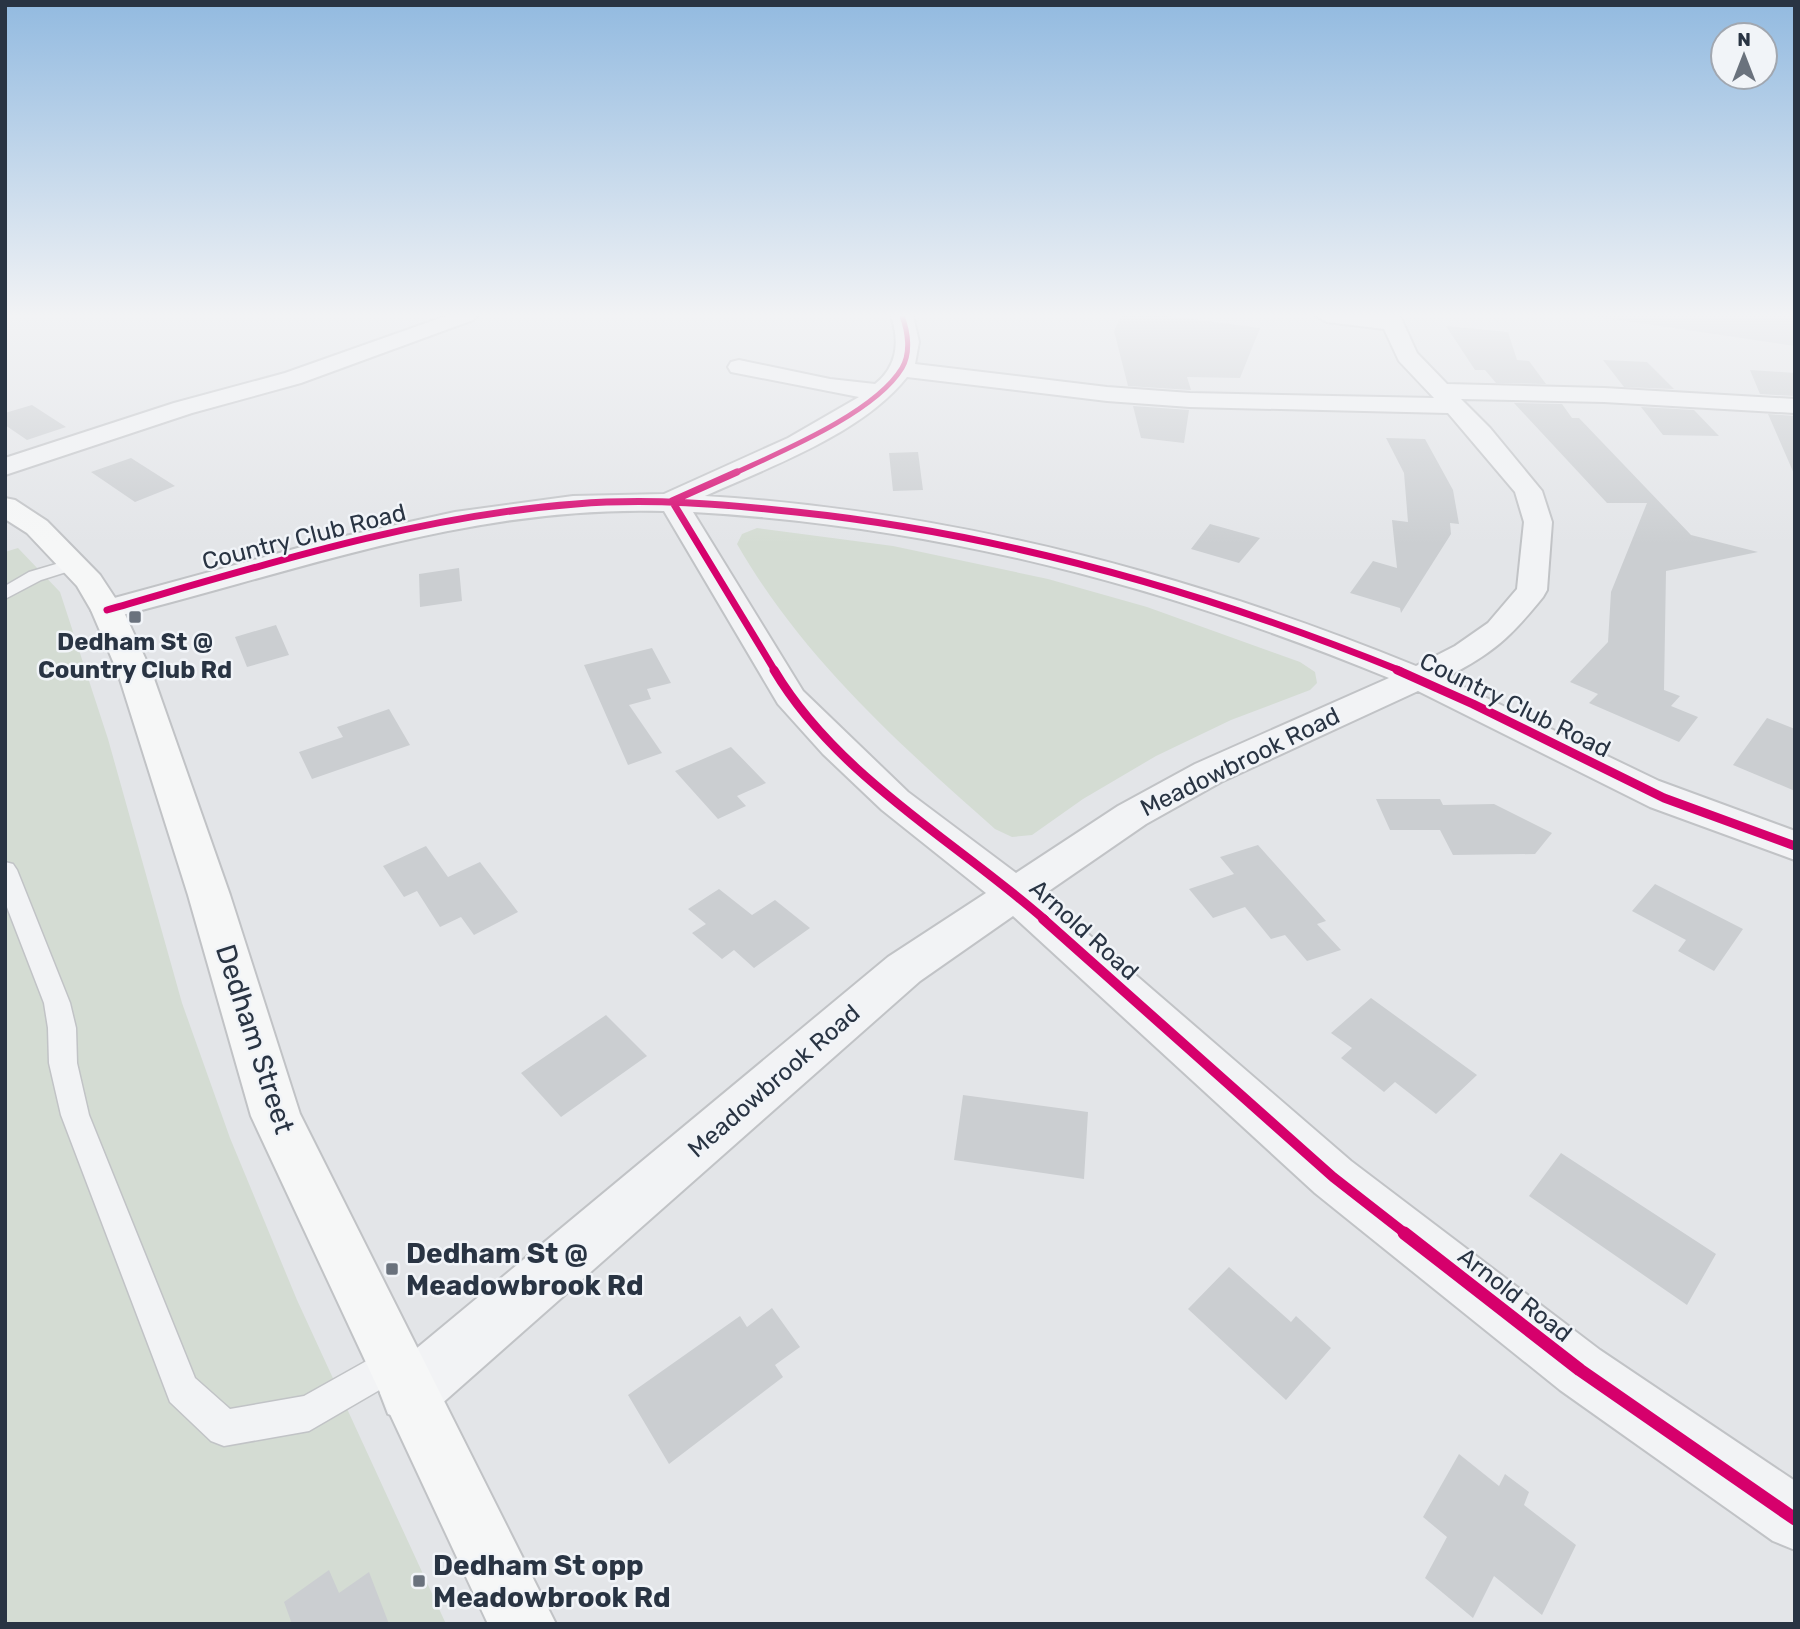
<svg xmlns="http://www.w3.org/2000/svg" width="1800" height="1629" viewBox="0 0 1800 1629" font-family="Rubik,sans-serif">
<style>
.built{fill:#d1d5db}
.green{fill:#d4dcd3}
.building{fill:#cbced1}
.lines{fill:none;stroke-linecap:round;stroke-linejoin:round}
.lane-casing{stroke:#c1c3c6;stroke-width:3}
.street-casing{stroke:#c1c3c6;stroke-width:4}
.secondary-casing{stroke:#c1c3c6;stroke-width:4}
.lane{fill:#f2f3f5;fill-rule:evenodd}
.street{fill:#f2f3f5;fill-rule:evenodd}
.secondary{fill:#f6f7f7;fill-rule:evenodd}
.cycleway-far4-casing{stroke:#f1f4f8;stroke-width:8}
.cycleway-far3-casing{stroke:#f1f4f8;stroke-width:10}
.cycleway-far2-casing{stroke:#f1f4f8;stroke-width:13}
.cycleway-far1-casing{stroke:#f1f4f8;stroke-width:15}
.cycleway-casing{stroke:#f1f4f8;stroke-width:18}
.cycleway-far4{stroke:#d6006c;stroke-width:5}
.cycleway-far3{stroke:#d6006c;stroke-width:7}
.cycleway-far2{stroke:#d6006c;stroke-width:9}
.cycleway-far1{stroke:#d6006c;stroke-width:10}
.cycleway{stroke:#d6006c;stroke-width:13}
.poi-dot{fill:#6a727d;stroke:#f1f4f8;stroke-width:2.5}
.labels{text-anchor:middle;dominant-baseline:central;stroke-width:5;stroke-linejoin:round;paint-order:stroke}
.street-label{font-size:24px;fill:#293443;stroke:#f1f4f8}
.poi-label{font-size:24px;font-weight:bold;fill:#293443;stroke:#f1f4f8}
.near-street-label{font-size:28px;fill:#293443;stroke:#f1f4f8}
.near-poi-label{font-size:28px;font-weight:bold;fill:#293443;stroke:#f1f4f8;text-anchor:start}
</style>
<rect width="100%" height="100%" fill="#e3e5e8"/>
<path class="built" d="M1591,316H1795V346L1667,327Z"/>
<path class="green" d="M757,528L893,546L1048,579L1147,607L1300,662L1315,672L1317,683L1310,690L1231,720L1156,756L1083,799L1032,835L1012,837L995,829C898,743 802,657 737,544L742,534Z
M18,548L60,592L108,739L182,1003L230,1138L297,1300L446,1624H5V552Z"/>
<path class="building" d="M1121,316H1169L1260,328L1240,378L1187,377L1191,390L1128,386L1114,331Z
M1446,326L1508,332L1517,360L1529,361L1546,384L1496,383L1485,370H1475Z
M1603,360L1647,362L1674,389L1624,387Z
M1750,370L1795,373V396L1760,394Z
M1514,403L1562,404L1572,418H1579L1691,535L1758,552L1666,571L1664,690L1680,696L1671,706L1698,717L1679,742L1589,703L1598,694L1570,682L1608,642L1611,592L1647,503H1607Z
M32,405L66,427L27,440L5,425V413Z
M1133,406L1189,410L1184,443L1141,438Z
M1641,407L1694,410L1719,436L1663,435Z
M1768,414L1795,416V476Z
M1386,438L1425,439L1453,490L1459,524L1450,523L1451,534L1401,613L1400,608L1350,593L1373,561L1397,568L1392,520L1408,522L1404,473Z
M918,452L923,490L893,491L889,453Z
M131,458L175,486L135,502L91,472Z
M1210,524L1260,538L1239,563L1191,549Z
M459,568L462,601L420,607L419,574Z
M276,625L289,655L247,667L235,637Z
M652,648L671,683L647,689L651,699L629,705L662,753L628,765L584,665Z
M389,709L410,745L312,779L299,752L343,737L337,727Z
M1767,718L1795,729V791L1733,765Z
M731,747L766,783L737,796L746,806L718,819L675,771Z
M1376,799H1440L1443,805L1494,804L1552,833L1535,854L1453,855L1440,830H1390Z
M1258,845L1326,921L1317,924L1341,950L1307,961L1285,935L1271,939L1245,907L1213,918L1189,889L1234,874L1220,857Z
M426,846L448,877L480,862L518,912L474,935L461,917L440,927L417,891L404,897L383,866Z
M1655,884L1743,929L1714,971L1678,951L1686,940L1632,911Z
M719,889L752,915L775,900L810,928L754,968L734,950L722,959L692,933L706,924L688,909Z
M1371,998L1477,1075L1436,1114L1395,1082L1384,1092L1341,1058L1352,1048L1331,1033Z
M606,1015L647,1056L561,1117L521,1073Z
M963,1095L1088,1112L1084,1179L954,1160Z
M1561,1153L1716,1254L1687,1305L1529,1196Z
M1229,1267L1291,1322L1296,1316L1331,1348L1286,1400L1188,1309Z
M772,1308L800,1347L775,1365L783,1377L669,1464L628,1395L740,1316L747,1327Z
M1459,1454L1499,1486L1505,1474L1529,1492L1524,1505L1576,1545L1542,1615L1494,1576L1473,1618L1425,1578L1447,1537L1423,1517Z
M329,1570L339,1593L369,1572L389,1624H292L284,1602Z"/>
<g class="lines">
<g class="lane-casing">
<path id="lane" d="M73,559L82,564L79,568L41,580L5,599V586L29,572Z
M5,862L13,864L17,870L70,1003L76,1028L77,1063L89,1115L195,1378L230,1409L304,1396L395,1345L407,1350L412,1362L407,1374L309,1431L224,1446L211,1441L170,1402L61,1115L49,1063L48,1028L44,1003L5,902Z"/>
</g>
<g class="street-casing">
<path id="street" d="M446,316H477L473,320L301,383L192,413L5,475V458L174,403L285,373Z
M891,316H913L919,342L915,364L1107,387L1190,393L1434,398L1399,361L1384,329L1327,322L1316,316H1400L1417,353L1447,384L1604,388L1795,399V413L1604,402L1461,399L1490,428L1542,491L1552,522L1547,590L1543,597C1509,639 1493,653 1445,678L1659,781L1795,831V860L1650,807L1418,691L1221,782L1146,824L1043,895L1351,1161L1600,1350L1795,1481V1550L1773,1541L1560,1390L1315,1193L1013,916L920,981L430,1414L409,1422L388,1414L380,1393L388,1372L888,957L986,893L882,810L823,754L778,704L664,511C468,505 293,573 107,619L96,617L91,610L96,603L327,540L455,512L573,496L664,494L788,438L859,397L731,372L728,367L731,362L739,360L830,379L875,384C897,367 900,342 891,316ZM907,377L1107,401L1190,407L1448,413L1515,492L1524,522L1517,589L1488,623L1455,646L1416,666C1188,573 952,511 705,496C770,467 863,433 907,377ZM693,512C938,526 1163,585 1389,678L1195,764L1118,806L1016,873L908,792L803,691Z"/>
</g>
<g class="secondary-casing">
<path id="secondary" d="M5,498L15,500L47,521L100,575L123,610L152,673L230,895L300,1114L556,1624H488L251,1116L188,895L118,673L91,610L77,586L27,533L5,519Z"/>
</g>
<use href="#lane" class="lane"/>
<use href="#street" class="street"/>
<use href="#secondary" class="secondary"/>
<g class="cycleway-far4-casing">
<path id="cycleway-far4" d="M733,474C780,452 875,413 902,368C911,353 908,332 902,316"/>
</g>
<g class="cycleway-far3-casing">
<path id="cycleway-far3" d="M737,472L672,501L775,671
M107,610C260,566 416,516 576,504C649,498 723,504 796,512C1006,534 1206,592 1401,671"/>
</g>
<g class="cycleway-far2-casing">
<path id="cycleway-far2" d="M774,670C837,776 954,840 1045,920
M1397,670L1473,704L1664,798L1795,846"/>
</g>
<g class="cycleway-far1-casing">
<path id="cycleway-far1" d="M1043,919L1333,1177L1406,1234"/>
</g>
<g class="cycleway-casing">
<path id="cycleway" d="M1404,1233L1580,1370L1795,1519"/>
</g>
<use href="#cycleway-far4" class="cycleway-far4"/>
<use href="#cycleway-far3" class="cycleway-far3"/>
<use href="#cycleway-far2" class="cycleway-far2"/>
<use href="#cycleway-far1" class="cycleway-far1"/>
<use href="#cycleway" class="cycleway"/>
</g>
<linearGradient id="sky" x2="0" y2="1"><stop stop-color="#92bae0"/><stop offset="0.58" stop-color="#f2f3f5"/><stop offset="1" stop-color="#f2f3f5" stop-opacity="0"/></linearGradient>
<rect width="1800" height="544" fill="url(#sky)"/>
<g class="poi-dot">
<rect x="128" y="610" width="14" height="14" rx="3.5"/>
<rect x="385" y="1262" width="14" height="14" rx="3.5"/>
<rect x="412" y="1574" width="14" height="14" rx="3.5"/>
</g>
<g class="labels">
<g class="street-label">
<text transform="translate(304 537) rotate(-14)">Country Club Road</text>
<text transform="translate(1515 705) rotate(26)">Country Club Road</text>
<text transform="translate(1240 762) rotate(-26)">Meadowbrook Road</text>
<text transform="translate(1084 930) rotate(42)">Arnold Road</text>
<text transform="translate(774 1081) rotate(-41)">Meadowbrook Road</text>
<text transform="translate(1515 1295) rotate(38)">Arnold Road</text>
</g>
<g class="poi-label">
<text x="135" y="642">Dedham St @<tspan x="135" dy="28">Country Club Rd</tspan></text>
</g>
<g class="near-street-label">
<text transform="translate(255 1039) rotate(72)">Dedham Street</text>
</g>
<g class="near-poi-label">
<text x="406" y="1253">Dedham St @<tspan x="406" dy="32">Meadowbrook Rd</tspan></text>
<text x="433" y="1565">Dedham St opp<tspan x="433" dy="32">Meadowbrook Rd</tspan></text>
</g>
</g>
<rect width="1800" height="1629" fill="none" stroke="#293443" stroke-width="14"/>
<g transform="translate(1744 56)"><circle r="33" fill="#f1f4f8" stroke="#a1a7b0" stroke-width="2"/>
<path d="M0-5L12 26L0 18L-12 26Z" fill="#6a727d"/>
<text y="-10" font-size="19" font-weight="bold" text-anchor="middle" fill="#293443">N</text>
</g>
</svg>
